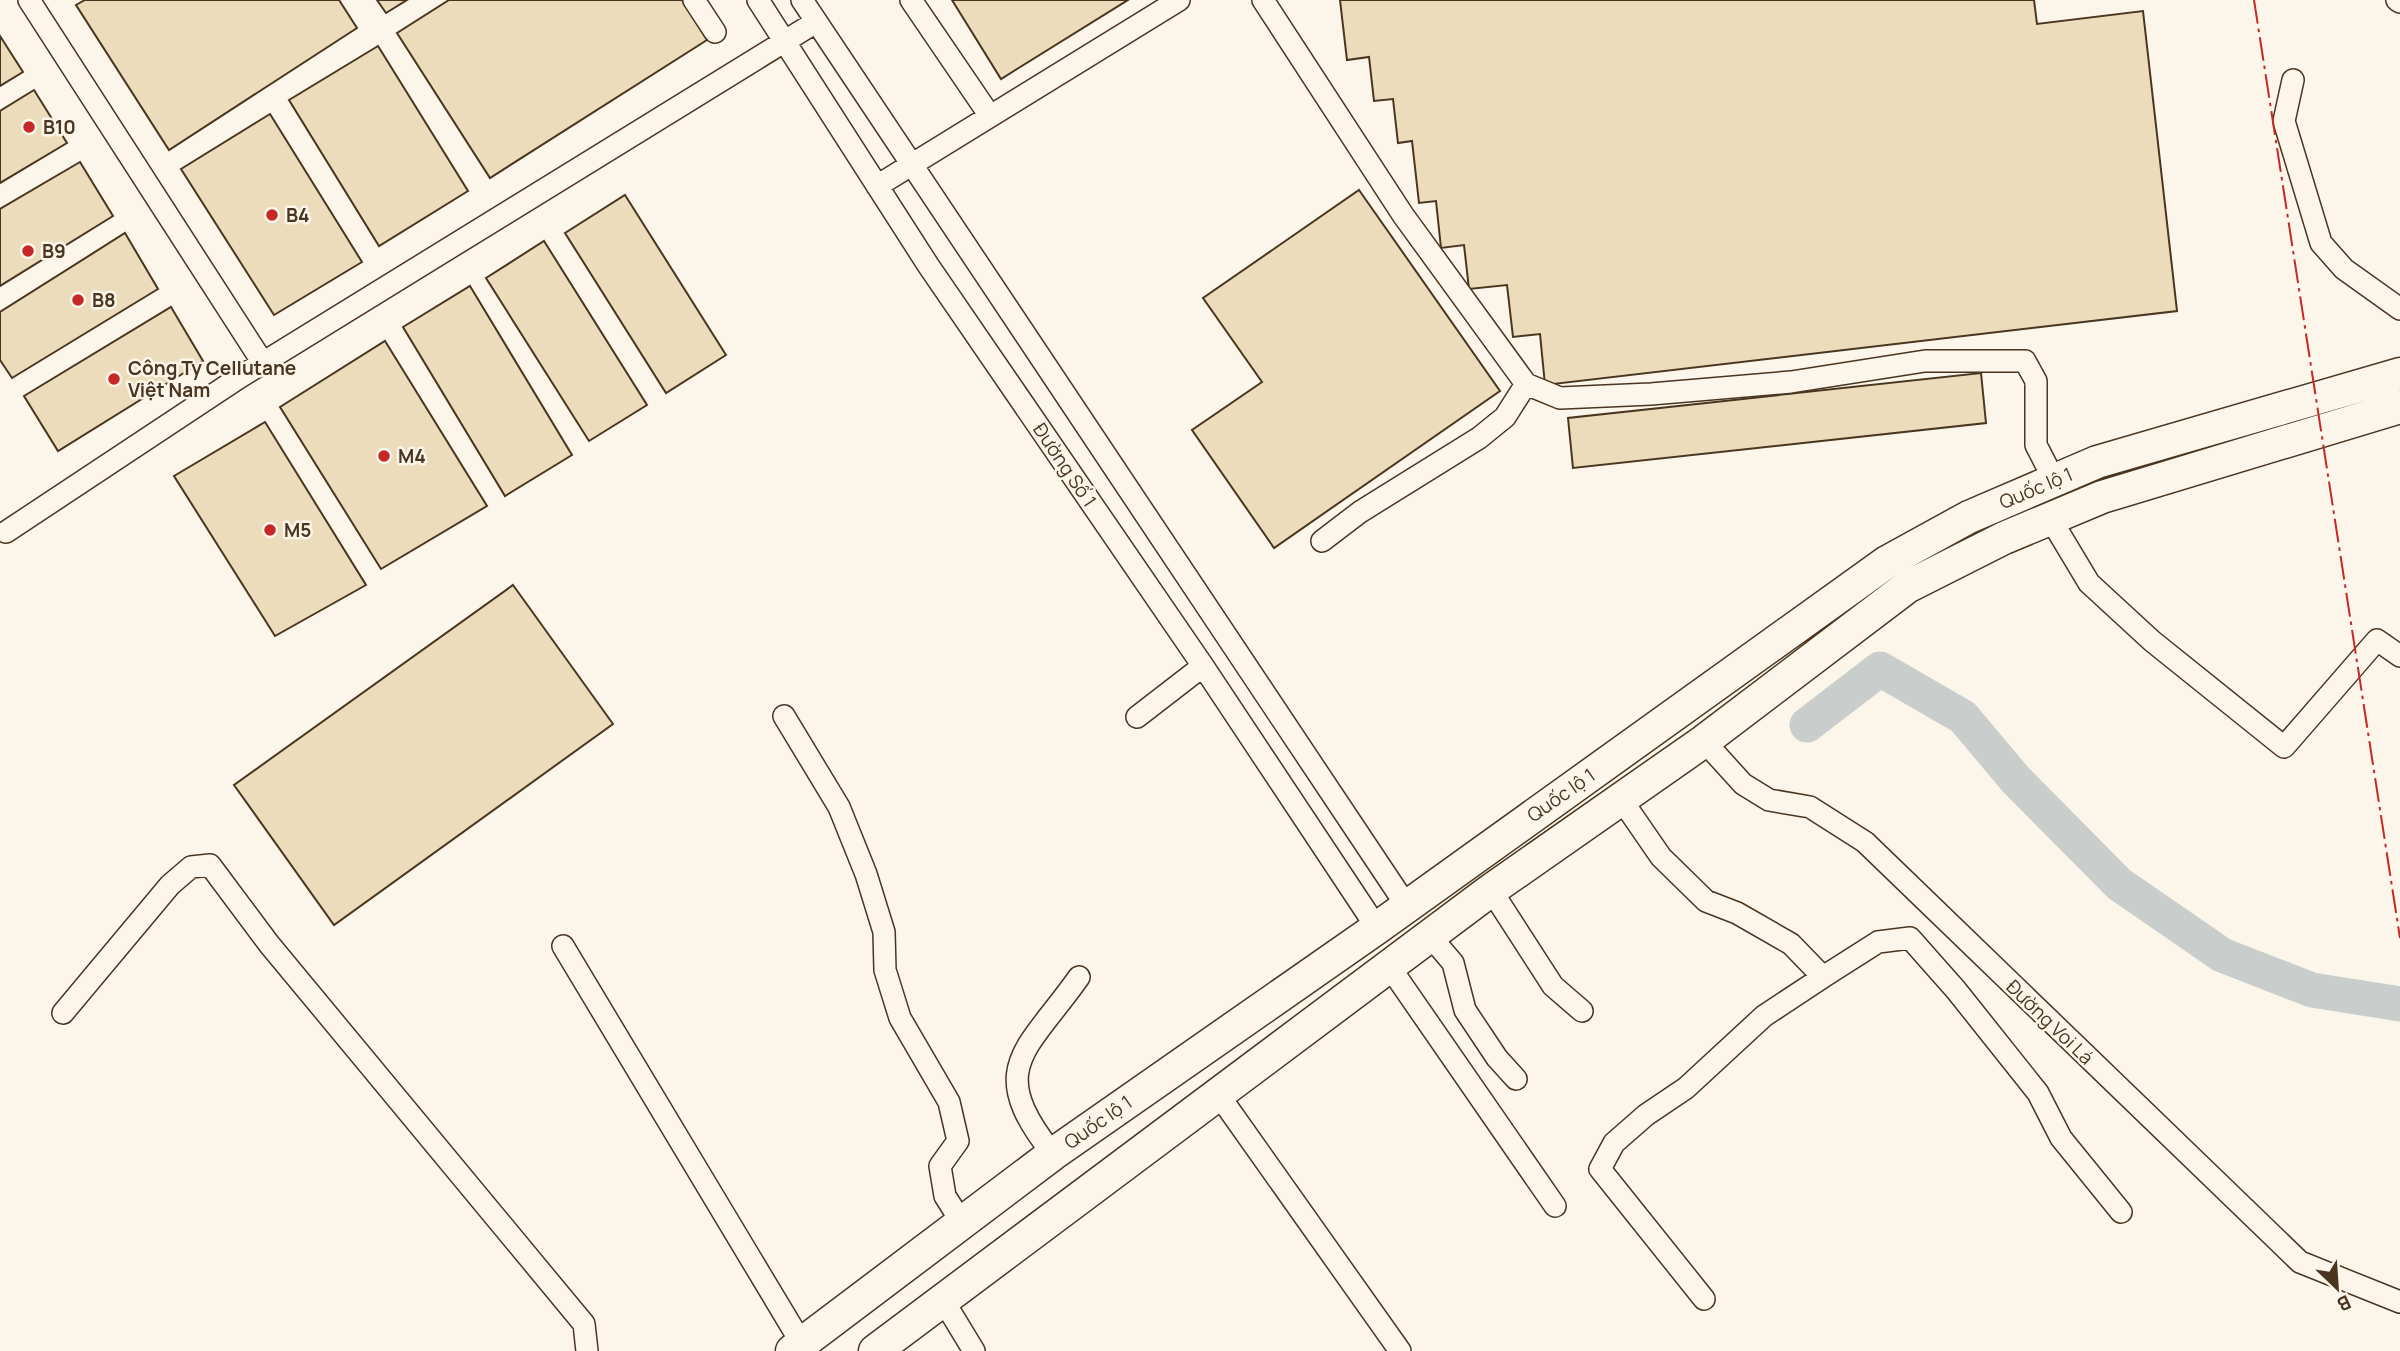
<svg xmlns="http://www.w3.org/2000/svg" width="2400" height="1351" viewBox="0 0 2400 1351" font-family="Manrope,sans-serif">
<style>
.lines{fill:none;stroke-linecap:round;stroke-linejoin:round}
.river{stroke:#c9cecd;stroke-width:35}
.building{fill:#ecdcbc;stroke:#4a3520;stroke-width:2}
.minor-casing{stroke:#4a3520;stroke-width:24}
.highway-casing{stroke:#4a3520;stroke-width:35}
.minor{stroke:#fbf6e9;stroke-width:21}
.highway{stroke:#fbf6e9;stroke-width:32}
.power{stroke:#c62828;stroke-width:2;stroke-dasharray:24 5 3.5 5;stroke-linecap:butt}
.poi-dot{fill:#c62828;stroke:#fbf6e9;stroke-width:2.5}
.labels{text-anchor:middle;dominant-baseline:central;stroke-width:5;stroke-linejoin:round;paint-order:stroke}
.poi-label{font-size:19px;font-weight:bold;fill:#4a3520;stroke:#fbf6e9;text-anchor:start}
.street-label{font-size:19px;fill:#4a3520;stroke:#fbf6e9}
</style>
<rect width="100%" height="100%" fill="#fbf6e9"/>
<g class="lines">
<path class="river" d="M1807,725L1880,669L1963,717L2016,780L2119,884L2222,955L2312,990L2400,1004"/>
</g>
<path class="building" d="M85,0H339L357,28L169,150L76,5Z
M377,0H407L386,13Z
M449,0H682L707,40L490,178L397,33Z
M952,0H1128L1001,79Z
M1340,0H2034L2037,24L2143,11L2177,311L1545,385L1540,334L1513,337L1507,285L1469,289L1464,245L1441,248L1436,201L1419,203L1412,141L1398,143L1393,99L1374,101L1369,57L1347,60Z
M0,36L23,72L0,86Z
M378,46L468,191L379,246L289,100Z
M34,90L67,143L0,183V111Z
M270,114L362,262L274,315L181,169Z
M80,162L113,216L0,286V209Z
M1359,190L1500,391L1274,548L1192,430L1262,382L1203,298Z
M625,195L726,355L666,393L565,233Z
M125,233L158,289L12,378L0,360V312Z
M544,241L647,405L589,441L486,278Z
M470,286L572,455L505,496L403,327Z
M171,307L203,361L58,451L24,396Z
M385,341L487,506L381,569L280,407Z
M1981,373L1986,423L1573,468L1568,418Z
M265,422L366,585L275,636L174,476Z
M513,585L613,724L334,925L234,785Z"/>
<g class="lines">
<g class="minor-casing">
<path id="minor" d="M29,0L263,363
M694,0L715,32
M758,0L928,265L1203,666L1377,928
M802,0L1406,905
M911,0L990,116
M1263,0L1403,215L1526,384L1560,398L1651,394L1791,382L1925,361H2025L2036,381V445L2054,480
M2397,0L2400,2
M2293,80L2284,121L2321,243L2344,269L2400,309
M877,186L1179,0
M2050,518L2089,583L2152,641L2284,747L2377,640L2400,656
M6,532L240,377L816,22
M1322,541L1360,512L1479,438L1505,417L1526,384
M784,716L839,807L866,874L884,932L885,970L900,1018L949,1102L958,1141L940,1166L945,1196L962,1223
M1137,717L1203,666
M1704,741L1743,784L1769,800L1810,807L1865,842L2300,1262L2400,1302
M1621,799L1661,857L1706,901L1737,913L1791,944L1823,977L1878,942L1910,938L1956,990L2038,1093L2061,1138L2121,1212
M1491,890L1553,986L1582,1011
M1430,936L1453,963L1465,1010L1497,1058L1516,1079
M563,946L802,1344
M1389,966L1555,1206
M63,1013L170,885L191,867L210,865L269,944L584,1324L587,1351
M1218,1094L1400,1351
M1053,1154C984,1068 1027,1051 1079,977
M1704,1299L1600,1169L1614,1143L1646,1115L1686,1088L1764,1016L1823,977
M943,1300L974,1351"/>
</g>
<g class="highway-casing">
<path id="highway" d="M792,1351L1053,1154L1377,928L1887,562L1969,517L2097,462L2400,374
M875,1351L1491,890L1704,741L1907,587L2004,538L2102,497L2400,407"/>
</g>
<use href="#minor" class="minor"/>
<use href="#highway" class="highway"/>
<path class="power" d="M2254,0L2400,938"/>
</g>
<g class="poi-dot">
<circle cx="29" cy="127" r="7"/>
<circle cx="272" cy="215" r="7"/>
<circle cx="28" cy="251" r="7"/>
<circle cx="78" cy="300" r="7"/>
<circle cx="114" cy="379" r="7"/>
<circle cx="384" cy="456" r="7"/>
<circle cx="270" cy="530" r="7"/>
</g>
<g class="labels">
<g class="poi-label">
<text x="43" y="127">B10</text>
<text x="286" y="215">B4</text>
<text x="42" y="251">B9</text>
<text x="92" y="300">B8</text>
<text x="128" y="368">Công Ty Cellutane<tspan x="128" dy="22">Việt Nam</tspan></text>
<text x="398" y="456">M4</text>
<text x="284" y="530">M5</text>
</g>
<g class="street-label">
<text transform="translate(1065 465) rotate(56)">Đường Số 1</text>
<text transform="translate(2036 488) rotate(-23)">Quốc lộ 1</text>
<text transform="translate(1561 795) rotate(-35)">Quốc lộ 1</text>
<text transform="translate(2050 1022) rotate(44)">Đường Voi Lá</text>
<text transform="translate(1098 1122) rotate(-35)">Quốc lộ 1</text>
</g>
</g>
<g transform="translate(2337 1288) rotate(155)" stroke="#fbf6e9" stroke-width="5" paint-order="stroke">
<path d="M0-5L12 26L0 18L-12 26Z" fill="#4a3520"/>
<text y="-10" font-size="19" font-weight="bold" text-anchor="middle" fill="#4a3520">B</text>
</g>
</svg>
